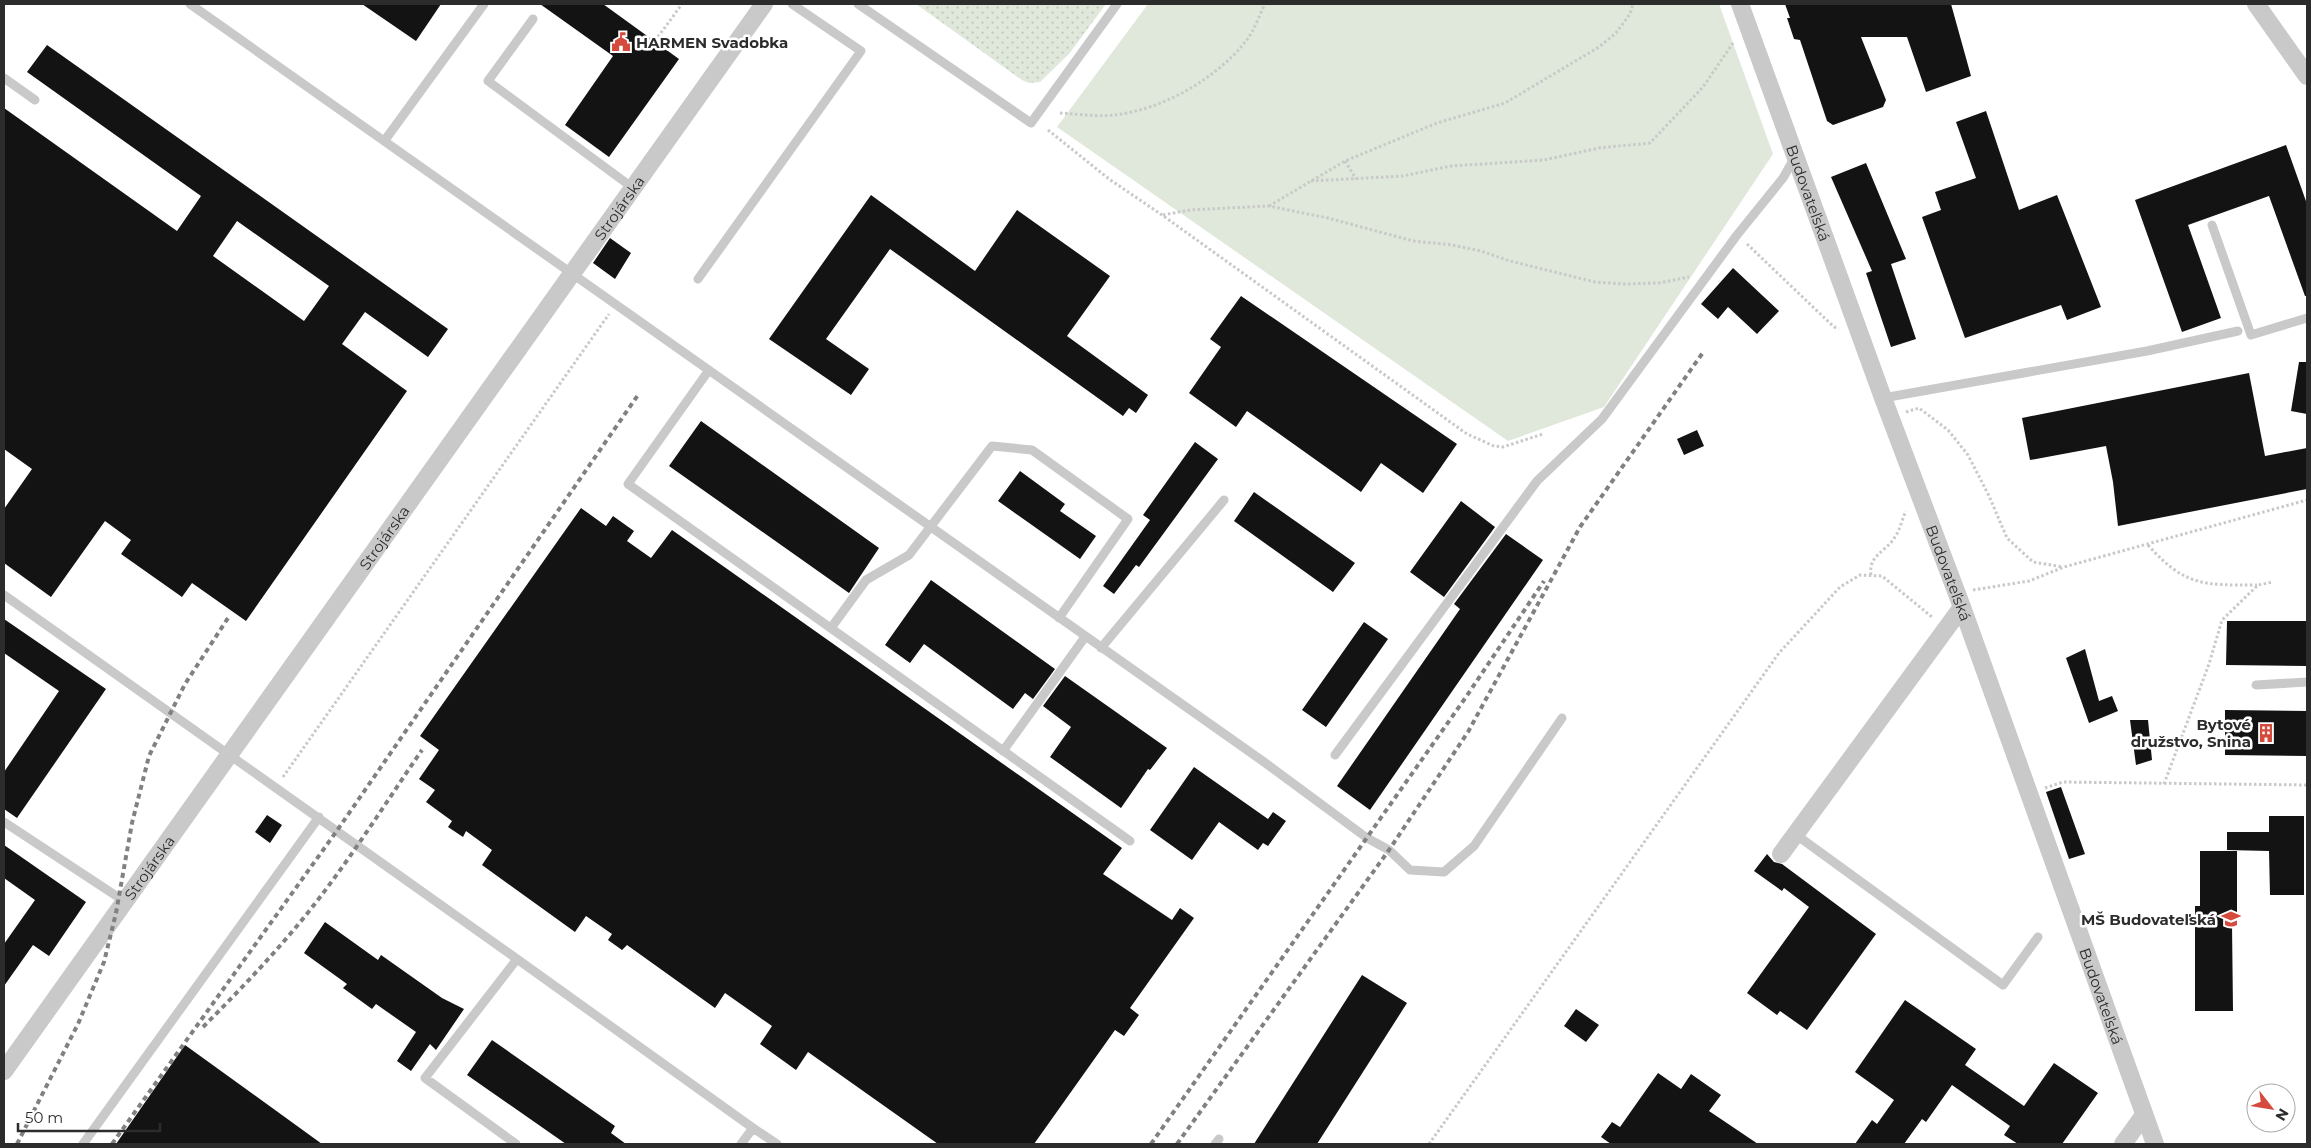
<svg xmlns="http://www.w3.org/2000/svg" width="2311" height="1148" viewBox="0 0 2311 1148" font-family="Montserrat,sans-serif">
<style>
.grass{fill:url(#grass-dots)}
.park{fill:#dfe8da}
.building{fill:#131313;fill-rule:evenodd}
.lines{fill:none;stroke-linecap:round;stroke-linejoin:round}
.path{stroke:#c9c9c9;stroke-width:3;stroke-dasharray:2.5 2.5;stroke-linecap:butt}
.service{stroke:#c9c9c9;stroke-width:9}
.minor{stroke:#c9c9c9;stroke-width:18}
.rail{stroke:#818181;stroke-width:4;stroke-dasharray:5 4;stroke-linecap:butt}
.labels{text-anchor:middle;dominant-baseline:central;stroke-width:5;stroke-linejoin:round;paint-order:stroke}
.poi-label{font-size:15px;font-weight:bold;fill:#2c2c2c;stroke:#fff;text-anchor:end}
.street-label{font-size:15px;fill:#2c2c2c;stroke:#fff}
</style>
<defs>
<pattern id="grass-dots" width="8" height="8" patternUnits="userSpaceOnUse" patternTransform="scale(1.25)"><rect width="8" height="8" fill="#dfe8da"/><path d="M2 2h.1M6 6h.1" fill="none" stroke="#c0c7bb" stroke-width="1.8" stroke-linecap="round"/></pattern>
</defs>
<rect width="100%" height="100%" fill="#fff"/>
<path class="grass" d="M916,4H1106L1069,54L1040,82L1029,83L1022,80Z"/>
<path class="park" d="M1148,4H1719L1773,154L1604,407L1508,441L1057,127Z"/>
<path class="building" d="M362,4H441L416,41Z
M540,4H603L679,59L609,157L565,125L613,56Z
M1785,4H1951L1971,76L1926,92L1907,37H1861L1886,100L1883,107L1833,125L1827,121L1800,40L1794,39L1787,18H1790Z
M47,45L448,329L428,357L365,312L342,344L407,391L246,621L192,583L182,597L121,554L131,540L105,521L51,597L4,563V509L32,469L4,449V108L177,231L201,196L27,72ZM237,221L329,286L304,321L213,256Z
M1986,111L2019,210L2057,195L2101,307L2067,320L2061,305L1965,338L1922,217L1941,210L1935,192L1976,178L1956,122Z
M2286,145L2307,204V296H2305L2269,196L2188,225L2221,318L2182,332L2135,200Z
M1866,163L1906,259L1891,264L1916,339L1891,347L1866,273L1872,271L1831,177Z
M871,195L975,271L1017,210L1110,276L1067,336L1148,395L1136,413L1129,408L1123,416L890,249L826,339L869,369L851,395L769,339Z
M610,238L631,253L615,279L593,263Z
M1733,268L1779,311L1757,334L1728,307L1718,319L1701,304Z
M1241,296L1457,444L1423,493L1381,463L1361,492L1247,411L1236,427L1189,393L1221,347L1210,339Z
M2299,362H2307V414L2291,411Z
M2249,373L2265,456L2307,448V489L2118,526L2113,482L2106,446L2030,460L2022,418Z
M701,421L879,548L849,593L669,466Z
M1697,430L1704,446L1684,455L1677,439Z
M1195,442L1218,459L1139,567L1136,565L1114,594L1103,586L1150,520L1143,515Z
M1020,471L1065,504L1060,511L1096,536L1080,559L998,501Z
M1254,492L1355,563L1333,592L1234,521Z
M1461,501L1495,527L1444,597L1410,572Z
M581,508L606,526L613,516L634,531L627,541L651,558L672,530L1122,848L1103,874L1172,920L1180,908L1194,918L1130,1008L1139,1015L1124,1036L1115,1030L1034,1144H938L808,1052L796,1070L760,1044L772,1026L725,993L715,1008L627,945L622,950L608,940L612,934L586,916L575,932L482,865L492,850L466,831L463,837L448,827L452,821L426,802L435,790L419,779L439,750L420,736Z
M1506,534L1543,560L1370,810L1337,786L1460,609L1454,604Z
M931,580L1055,669L1033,699L1025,693L1013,709L924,644L910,663L885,645Z
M4,619L106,689L17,818L4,809V772L59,691L4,653Z
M2227,621H2307V666L2226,665Z
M1364,622L1388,639L1326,727L1302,710Z
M2085,649L2099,701L2112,696L2118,711L2089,723L2066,658Z
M1065,676L1167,748L1150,770L1148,769L1121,808L1050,757L1071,727L1043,706Z
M2225,710L2307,711V756L2225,755Z
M2130,720H2148L2152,760L2136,765Z
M1194,767L1268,819L1273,812L1286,821L1268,846L1263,843L1258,850L1219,822L1192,860L1150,830Z
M2061,787L2085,854L2069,859L2046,792Z
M267,815L282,825L270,843L255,832Z
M2269,816H2304V895H2270L2269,851L2227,850V832H2269Z
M4,845L86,902L49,956L33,945L4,986V944L35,900L4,878Z
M2200,851H2237V924H2232L2233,1011H2195V906H2200Z
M1767,854L1774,862L1782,864L1876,934L1807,1030L1780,1011L1777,1015L1747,993L1809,907L1784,888L1782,891L1754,871Z
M325,922L378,960L381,955L442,998L464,1009L436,1050L430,1044L411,1071L397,1061L416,1032L376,1004L372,1009L343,988L347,984L304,953Z
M1362,975L1407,1003L1317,1144H1254Z
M1905,1000L1976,1049L1965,1065L2024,1106L2054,1063L2098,1093L2062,1144H2018L2004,1135L2010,1126L1952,1085L1926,1122L1922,1119L1904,1144H1855L1872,1120L1877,1124L1894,1100L1855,1072Z
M1576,1009L1599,1025L1586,1042L1564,1026Z
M492,1040L615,1126L611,1133L626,1144H566L467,1075Z
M185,1045L322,1144H116Z
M1658,1073L1681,1089L1691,1074L1721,1095L1709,1111L1758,1144H1611L1601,1137L1612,1122L1620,1127Z"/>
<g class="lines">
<path class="path" d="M655,41L682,4
M1060,113C1078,114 1096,117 1114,115C1162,110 1216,79 1246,41C1254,31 1259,16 1265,4
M1048,130L1109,179L1162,215L1467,434L1494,446L1503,447L1543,434
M1345,161L1356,179
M1311,181L1403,176L1451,166L1544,160L1599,148L1650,143L1703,87L1733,43
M1269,206L1345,161L1437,123L1505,103L1599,47L1616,33L1630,14L1633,4
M1163,215L1190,210L1269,206L1328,218L1413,241L1452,245L1481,251L1510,261L1595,282L1624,284L1659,283L1689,277
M1747,244L1834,327L1839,328
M1906,412L1919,408L1948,430L1968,455L1989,496L2007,538L2033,562L2063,567
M2148,545C2185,587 2205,585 2257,585
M1871,575C1868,555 1886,552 1895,537C1900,530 1902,519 1906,511
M1973,590L2029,581L2064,567L2307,500
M283,777L609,314
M2164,784L2209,664L2222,620L2258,585L2273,582
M2045,788L2063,782L2307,785
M1429,1144L1779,653L1840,587L1860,575L1882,576L1932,617"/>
<path class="service" d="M190,4L1264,762L1367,838L1389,850L1410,870L1444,872L1474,846L1562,718
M858,4L1031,123L1117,4
M533,19L488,81L633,188
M4,78L35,100
M385,140L484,4
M2212,225L2251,335L2307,318
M698,279L861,51L792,4
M709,370L628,484L1130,841
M1883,398L2147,351L2238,331
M4,595L517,959L425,1078L516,1144
M831,628L866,580L909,555L992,446L1032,450L1128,519L1059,618
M1101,648L1224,500
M2256,685L2307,682
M1003,751L1085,637
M1335,755L1537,481L1602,419L1737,235L1783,178L1795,157
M4,822L124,901
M1795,834L2003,985L2038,937
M517,959L753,1128
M83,1144L319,817
M741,1144L753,1128L777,1144
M1215,1144L1219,1139"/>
<g class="minor">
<path id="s1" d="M1740,4L1883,398L1962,607L2155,1144"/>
<path d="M2256,4L2307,76"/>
<path d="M1781,854L1962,607"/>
<path id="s2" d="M4,1071L764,4"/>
<path d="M2123,1144L2144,1115"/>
</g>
<path class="rail" d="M203,1027C233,997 263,966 291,933C340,876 380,811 422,750
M17,1144L78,1024L104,962L116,913L132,823L149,756L185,684L228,618
M112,1144L336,832L638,395
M1151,1144L1466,697L1544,581
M1177,1144L1389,850L1468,732L1580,527L1704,351"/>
</g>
<defs>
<g id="civic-bare" transform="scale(1.5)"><path d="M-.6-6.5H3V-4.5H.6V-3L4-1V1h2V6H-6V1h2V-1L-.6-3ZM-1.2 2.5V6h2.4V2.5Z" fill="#d44a3c" stroke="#fff" stroke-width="2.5" paint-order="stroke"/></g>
<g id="building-bare" transform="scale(1.5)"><path d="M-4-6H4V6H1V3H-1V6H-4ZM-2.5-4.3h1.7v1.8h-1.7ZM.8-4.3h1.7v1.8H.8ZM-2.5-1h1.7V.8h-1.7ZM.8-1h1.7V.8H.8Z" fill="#d44a3c" stroke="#fff" stroke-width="2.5" paint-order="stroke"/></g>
<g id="school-bare" transform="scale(1.5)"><path d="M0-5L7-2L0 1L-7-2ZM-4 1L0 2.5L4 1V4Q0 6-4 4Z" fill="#d44a3c" stroke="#fff" stroke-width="2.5" paint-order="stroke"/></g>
</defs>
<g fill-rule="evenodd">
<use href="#civic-bare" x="621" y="42"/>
<use href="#building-bare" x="2266" y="733"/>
<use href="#school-bare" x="2231" y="919"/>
</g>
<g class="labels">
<g class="poi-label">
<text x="636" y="42" text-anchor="start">HARMEN Svadobka</text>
<text x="2251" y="724">Bytové<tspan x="2251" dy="17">družstvo, Snina</tspan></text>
<text x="2216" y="919">MŠ Budovateľská</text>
</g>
<g class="street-label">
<text stroke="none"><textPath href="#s1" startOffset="201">Budovateľská</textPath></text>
<text stroke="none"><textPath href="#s2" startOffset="1060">Strojárska</textPath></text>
<text stroke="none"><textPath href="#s2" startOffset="655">Strojárska</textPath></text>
<text stroke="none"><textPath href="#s1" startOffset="606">Budovateľská</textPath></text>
<text stroke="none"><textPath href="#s2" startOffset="250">Strojárska</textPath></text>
<text stroke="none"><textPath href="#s1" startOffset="1056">Budovateľská</textPath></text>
</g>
</g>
<rect width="2311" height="1148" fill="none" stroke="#2c2c2c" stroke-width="10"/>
<g transform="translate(2271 1108) rotate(121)"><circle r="24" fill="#ffffff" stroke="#ababab"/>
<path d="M0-4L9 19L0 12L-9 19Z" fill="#d44a3c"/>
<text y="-8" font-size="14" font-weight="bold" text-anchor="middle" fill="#2c2c2c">N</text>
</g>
<path d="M18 1123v8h142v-8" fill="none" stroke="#2c2c2c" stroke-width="2.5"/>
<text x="25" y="1123" font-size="15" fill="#2c2c2c" stroke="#ffffff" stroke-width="4" paint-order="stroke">50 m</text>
</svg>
